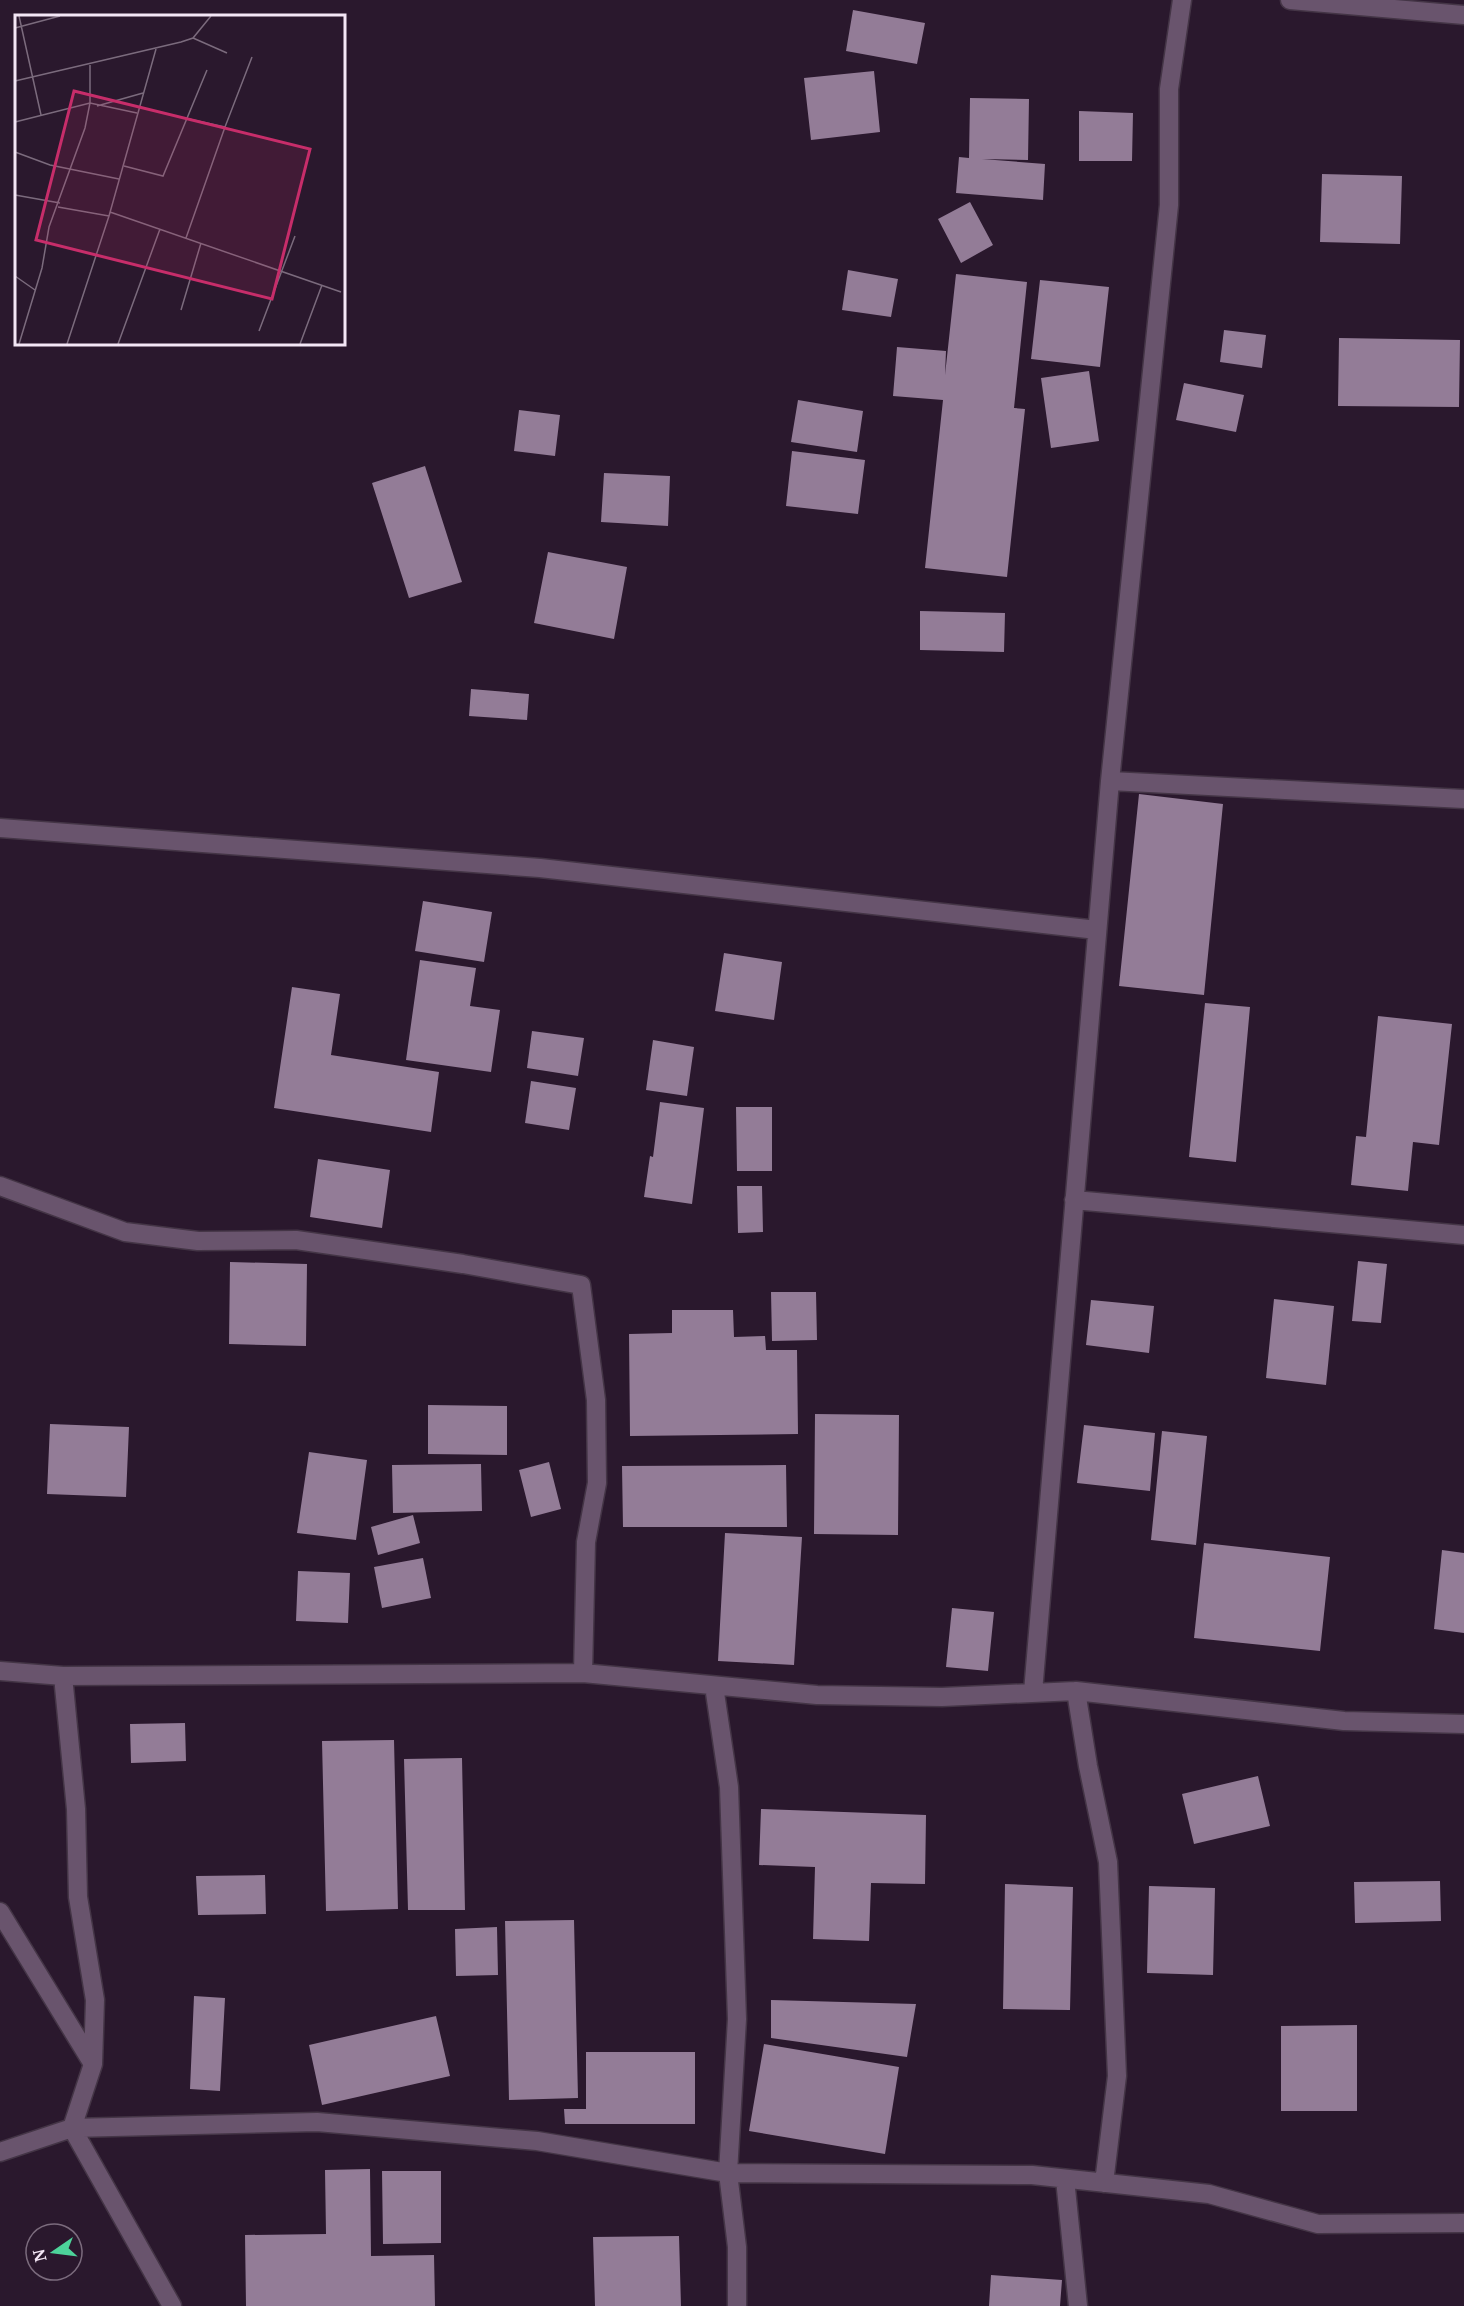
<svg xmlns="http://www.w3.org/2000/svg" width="1464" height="2306" viewBox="0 0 1464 2306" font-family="'Noto Serif',serif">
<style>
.building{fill:#937c97}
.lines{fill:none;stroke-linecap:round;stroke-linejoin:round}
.street-casing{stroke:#443546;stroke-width:21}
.street{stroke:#69546d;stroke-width:18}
.inset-road{fill:none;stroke:#7b6b7d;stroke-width:1.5}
.view{fill:#c72d6a;fill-opacity:0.15;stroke:#c72d6a;stroke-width:3}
.inset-edge{fill:none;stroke:#f4e7f6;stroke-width:3}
</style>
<rect width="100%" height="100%" fill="#2a182d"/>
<path class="building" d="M853,10L925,23L917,64L846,51Z
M874,71L880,132L811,140L804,78Z
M970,98L1029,99L1028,160L982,159L1045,164L1043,200L956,193L959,157L969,158Z
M1079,111L1133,113L1132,161H1079Z
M1322,174L1402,176L1400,244L1320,242Z
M970,202L993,245L961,263L938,219Z
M848,270L898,279L891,317L842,310Z
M956,274L1027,282L1014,408L1025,409L1007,577L925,568L943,400L893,396L897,347L946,351L945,375Z
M1040,280L1109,287L1100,367L1031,359Z
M1224,330L1266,335L1262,368L1220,362Z
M1339,338L1460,340L1459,407L1338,406Z
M1089,371L1099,441L1051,448L1041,378Z
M1184,383L1244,395L1236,432L1176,420Z
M798,400L863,411L857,452L791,442Z
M519,410L560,415L555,456L514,451Z
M792,451L865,460L858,514L786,506Z
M425,466L462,582L409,598L372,483Z
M604,473L670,476L668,526L601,522Z
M548,552L627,567L614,639L534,623Z
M920,611L1005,613L1004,652L920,650Z
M471,689L529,694L527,720L469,716Z
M1139,794L1223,804L1204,995L1119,986Z
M423,901L492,912L484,962L415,951Z
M724,953L782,962L774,1020L715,1011Z
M420,960L476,968L470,1006L500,1010L491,1072L406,1060Z
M292,987L340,994L331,1055L439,1072L431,1132L274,1108Z
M1205,1003L1250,1007L1236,1162L1189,1157Z
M1378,1016L1452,1024L1439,1145L1413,1142L1408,1191L1351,1185L1356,1136L1366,1137Z
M532,1031L584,1038L578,1076L527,1068Z
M653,1040L694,1047L687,1096L646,1090Z
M531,1081L576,1088L569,1130L525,1123Z
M660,1102L704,1108L692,1204L644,1197L650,1156L653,1157Z
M736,1107H772V1171H737Z
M318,1159L390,1170L382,1228L310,1217Z
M737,1186H762L763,1232L738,1233Z
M1358,1261L1387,1264L1381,1323L1352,1321Z
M230,1262L307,1264L306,1346L229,1344Z
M771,1292H816L817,1340L772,1341Z
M1274,1299L1334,1306L1326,1385L1266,1378Z
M1091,1300L1154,1306L1149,1353L1086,1345Z
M672,1310H733L734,1337L765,1336L766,1350H797L798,1434L630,1436L629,1334L672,1333Z
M428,1405L507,1406V1455L428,1454Z
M815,1414L899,1415L898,1535L814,1534Z
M50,1424L129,1427L126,1497L47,1494Z
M1084,1425L1155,1433L1150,1491L1077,1483Z
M1162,1431L1207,1436L1196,1545L1151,1540Z
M309,1452L367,1460L356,1540L297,1533Z
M549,1462L561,1509L531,1517L519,1470Z
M481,1464L482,1511L393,1513L392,1465Z
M786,1465L787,1527H623L622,1466Z
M413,1515L420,1543L378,1555L371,1527Z
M725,1533L802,1537L794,1665L718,1661Z
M1204,1543L1330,1557L1320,1651L1194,1638Z
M1442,1550L1464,1553V1633L1434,1629Z
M423,1558L431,1598L382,1608L374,1567Z
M298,1571L350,1573L348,1623L296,1621Z
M952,1608L994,1612L988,1671L946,1667Z
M185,1723L186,1761L131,1763L130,1724Z
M394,1740L398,1909L326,1911L322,1741Z
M462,1758L465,1910H408L404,1759Z
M1258,1776L1270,1826L1194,1844L1182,1794Z
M761,1809L926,1815L925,1884L871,1883L869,1941L813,1939L815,1867L759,1865Z
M265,1875L266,1914L198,1915L196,1876Z
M1440,1881L1441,1921L1355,1923L1354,1882Z
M1005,1884L1073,1887L1070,2010L1003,2009Z
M1149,1886L1215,1888L1213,1975L1147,1973Z
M574,1920L578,2098L509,2100L505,1921Z
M497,1927L498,1975L456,1976L455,1929Z
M194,1996L225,1998L220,2091L190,2089Z
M771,2000L916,2004L907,2057L771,2038Z
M436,2016L450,2076L322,2105L309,2045Z
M1357,2025V2111H1281V2026Z
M764,2044L899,2067L885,2154L749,2131Z
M586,2052H695V2124H565L564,2109H586Z
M370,2169L371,2256L434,2255L435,2306H246L245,2235L326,2234L325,2170Z
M382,2171H441V2243L383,2244Z
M679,2236L681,2306H595L593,2237Z
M991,2275L1062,2280L1060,2306H989Z"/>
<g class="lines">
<g class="street-casing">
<path id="street" d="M1290,0L1464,15
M1110,781L1464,799
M0,828L540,868L1097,930
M0,1186L125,1232L198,1241L296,1240L463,1264L581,1285L596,1400L597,1483L586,1542L583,1673
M1074,1200L1464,1235
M0,1671L63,1676L583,1673L817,1695L942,1697L1076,1691L1344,1721L1464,1724
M63,1676L76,1809L78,1897L95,2000L93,2064L72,2128L172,2306
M714,1686L729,1787L737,2019L728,2173L737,2247V2306
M1076,1691L1088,1766L1108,1862L1117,2076L1104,2183
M1033,1692L1110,781L1169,205V89L1182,0
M0,1912L93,2064
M0,2152L72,2128L317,2122L537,2141L728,2173L1032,2175L1209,2194L1318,2224L1464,2223
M1065,2179L1078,2306"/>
</g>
<use href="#street" class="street"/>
</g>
<g transform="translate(15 15)">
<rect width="330" height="330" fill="#2a182d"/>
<path class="inset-road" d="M4,1L26,100M0,13L45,1M178,23L212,38M0,66L166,27L178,23L196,1M82,91L128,78M174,104L210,112L237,42M0,107L75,88L122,98M0,137L35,150L104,164M109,151L148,161L192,55M0,180L45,188M43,192L94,201M95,197L326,277M171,223L210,112M0,261L20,275M166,295L186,228M244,316L280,221M4,329L27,253L34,212L70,113L75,88V50M52,329L94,201L141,34M103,329L145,214M285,329L307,270"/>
<path class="view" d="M59,76L295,134L257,284L21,225Z"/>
<rect width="330" height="330" class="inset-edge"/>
</g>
<g transform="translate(54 2252) rotate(256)"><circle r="28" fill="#2a182d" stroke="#7b6b7d" stroke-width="1.5"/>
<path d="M0-4.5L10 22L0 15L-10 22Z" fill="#4dd39a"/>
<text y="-9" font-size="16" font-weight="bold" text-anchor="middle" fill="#f4e7f6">N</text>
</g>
</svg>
